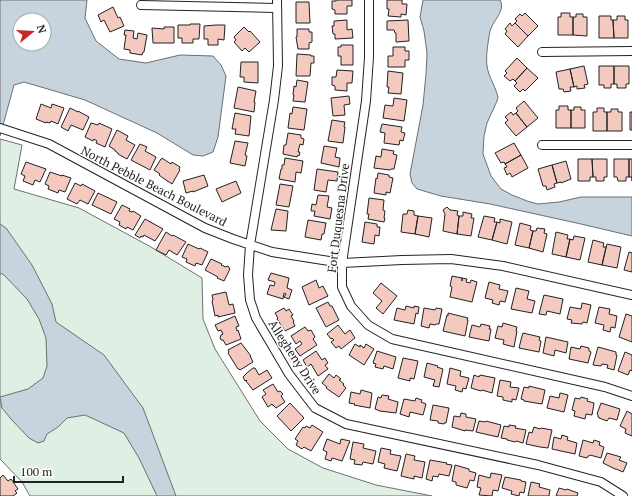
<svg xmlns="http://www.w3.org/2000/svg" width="632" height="496" viewBox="0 0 632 496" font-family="'PT Serif',serif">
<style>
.green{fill:#e0efe3;stroke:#6f6f6f}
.water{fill:#c7d3dd;stroke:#6f6f6f;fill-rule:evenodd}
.building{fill:#f3c9c0;stroke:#222}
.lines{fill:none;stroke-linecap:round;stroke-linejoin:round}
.minor-casing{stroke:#222;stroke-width:10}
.minor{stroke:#fff;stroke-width:8}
.labels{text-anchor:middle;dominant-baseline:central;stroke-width:3;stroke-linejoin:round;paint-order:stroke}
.street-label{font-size:12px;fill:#222;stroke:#fff}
</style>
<rect width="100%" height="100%" fill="#fff"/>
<path class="green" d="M0,139L22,145L14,189L79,208L151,247L202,278L203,319L215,349L260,421L288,449L323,468L376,485L432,496H30L22,482L0,459Z"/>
<path class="water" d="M0,0H87L85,18L96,41L119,59L146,63L180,55L213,56L221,65L226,76L218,137L213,152L203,156L193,155L157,133L85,100L24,82L14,85L0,136ZM20,20H44V44H20Z
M423,0H500C506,11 493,20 490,31C488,43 484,62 489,74C492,82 496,89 498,97L497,101L487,123L484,136L483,154L491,176L501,189L512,195L527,201L538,204L559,202L581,197H632V236L581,224L490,204L441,196L417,189L412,183L410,174L423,105L426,74L427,53L424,31L420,17Z
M0,224L6,228L32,265L52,304L56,322L104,355L143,408L176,496H157L139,458L124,433L85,415L67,418L58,427L47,434L44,441L38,443L29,438L11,419L2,408L0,397L28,389L43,378L47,366L46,338L39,319L27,299L4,275L0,273Z"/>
<path class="building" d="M336,0H352V6H347V14H335V10L332,9V1H336Z
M387,0H402V4H407L406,15L401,14V17L388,16L389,9H387Z
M296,2H309L310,23H296Z
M113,7L118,18L120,17L124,26L110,32L104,20L101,22L98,15Z
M525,13L538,26L528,36L515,23L517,21L515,19L520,14L522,16Z
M561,13H570V17H573V35H558V17H561Z
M576,14H583V17H587V36L573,35V17H576Z
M599,16H611V20H613L614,38H599Z
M617,16H625V20H628V38H614L613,20H617Z
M347,20V30L352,29L353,38L335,39V34H333L332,26H334V21Z
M408,20L409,41L396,42V33H395L394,30H387V21Z
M510,23L512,26L515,23L528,36L518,47L505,34L507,31L505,29Z
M190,24H200L199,39H193V43H182V38H178V25H190Z
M216,25H225L224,40L218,39V45H208V39H204V26Z
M164,27H174V43H153L152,28L164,29Z
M244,27L249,32L250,31L260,42L249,52L245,48L242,51L234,42L236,40L234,37Z
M297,29H309V32H312V42L309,43V49H298L296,37H297Z
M125,30L134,31L133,38L137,39L138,33L147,35L144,52H143L142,55L130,53V50L124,49L126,35H124Z
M341,45H353V65H341V56H338V47H341Z
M393,47H405V51H409V60H405V67H388V56H393Z
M297,54L311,55V56H314V63H311L310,76H296Z
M517,58L527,68L515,81L513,79L510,81L504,76L507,73L505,71Z
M241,62H258V83L244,82V77H240Z
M584,66L588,84L584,85L585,88L577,89V86L574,87L570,69Z
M599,66H614V84H611V88H604V85H599Z
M614,66H629V84H626V88H617V84H614Z
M527,68L538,78L525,91L523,89L520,92L514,86L517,83L515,81Z
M570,69L574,87H570L571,91L564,92L563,89H559L556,72Z
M337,70L353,71L352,83H347V91L335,90V86L332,85V77H336Z
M388,71L403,73L401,94L388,93L389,87H387Z
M297,80L308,82L305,102L293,101L294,95H293L294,86L296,87Z
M238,87L256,91L254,102H255L254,112L234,108Z
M349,96L350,104L344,105L345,115L333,116L331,98Z
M394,98L407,100L404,121L383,118L385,105L393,106Z
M524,101L538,118L527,127L516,113L518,111L516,108Z
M41,104L51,108L52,104L64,108L58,124L51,121L50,123L46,122V123L36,119Z
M559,106H568V110H571V128H556V110H559Z
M293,107L307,109L304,130L288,128L290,113L292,114Z
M574,107H581V110H585V128H571V110H574Z
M70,108L78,112V111L89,117L83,130L71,125L68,131L61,127Z
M597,108H604V112H607V131H593V112H597Z
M611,109H618V112H622V131H607V112H611Z
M511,112L513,115L516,113L527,127L516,136L505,123L508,120L505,117Z
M630,112H632V130H630Z
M235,113L251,116L249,136L235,134L236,129H232Z
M332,120L345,122L344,127H345L343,143L328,141Z
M91,123L98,125L99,123L112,129L105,147L96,143L97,141L94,139L93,141L85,137Z
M382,124L402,127L401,132L405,133L403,141L400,140L399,145L384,143L385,133L380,132Z
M117,130L128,136L126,140L135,145L127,159L118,154V153L115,151V150L109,146Z
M288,133L301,135V138L304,139L303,145L300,144L298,152H300L299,156L298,155L297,157L283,154L284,145H286Z
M235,141L248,143L245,155L247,156L245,166L230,163Z
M514,143L521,155L505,164L504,162L501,163L495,153Z
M140,144L147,147L145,151L156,157L150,170L131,160Z
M324,146L337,148L335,157L340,158L339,167L321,163Z
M382,149L394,151L393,154L397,155L394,169H391L390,170L374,168L376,156L381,157Z
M521,155L528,168L512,177L510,173L507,175L504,168L507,167L505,164Z
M162,158L171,164L172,162L180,167L179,169L180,170L172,184L163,178L159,175L160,174L154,170L161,159H162Z
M285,158L303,161L301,173L296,172L295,182L279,179L281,169H282V165H284Z
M578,159H592L593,177H590V181H578Z
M592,159H607V177H604V181H596V177H593Z
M614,159H629V177H626V181H618L617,177H614Z
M629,159H632V181V177H629Z
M566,161L571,179L561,183V182L557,183L552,165Z
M26,162L46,169L40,182L35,180L33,185L23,181L25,176L21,174Z
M552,165L557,183L554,184L555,187L547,190L546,186H543L538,169Z
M317,169L338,172L337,181L328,180L326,192L314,190Z
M50,172L62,176V175L71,178L65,192L59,190L58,193L48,189L49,186L45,184Z
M378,173L389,175V177L393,178L390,193L386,192V195L374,193L376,178L377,179Z
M204,175L208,186L193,192V191L186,193L183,181Z
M236,181L241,193L222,202L216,189Z
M75,183L81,186L82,184L95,191L88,204L80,200L77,204L67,199Z
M280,184L293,186L289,207L276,205Z
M98,193L117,202L111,214L92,205Z
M318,195L329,196L327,207L332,208L330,219L314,216L315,211H311L312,204L316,205Z
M369,198L384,200L383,210L385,211L384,218H385L384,222L368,219L369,214H367Z
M122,205L130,209L129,211L132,212L133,211L141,216L133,230L127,227L126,229L119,225L120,222L114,219Z
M447,207L450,210L458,211L457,215L459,216L457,234L443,231L445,214L443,210Z
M276,209L288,211L286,231L271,230Z
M408,210L414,211V215L418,216L415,234L401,232L403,214H407Z
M463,212L472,214L471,218H474L471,236L457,234L459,216H463Z
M418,216L432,218L429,237L415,234Z
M484,216L495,218L494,222H497L492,240L478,237Z
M145,219L163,229L155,241L144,235L143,237L141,236L140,238L135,235Z
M500,219L512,222L507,244L492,240L497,222L500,223Z
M308,220L326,223L324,234H322L321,240L305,237Z
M365,222L377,224V227H380L379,236L375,235L374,244L362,242Z
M520,223L531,226L530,230L533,231L529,248L515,245Z
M537,228L545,229L544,233L547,234L543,252L529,248L533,231H536Z
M166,232L172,236L173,235L186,242L177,255L169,250L166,255L156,250Z
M556,232L568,235L567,239H570L566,257L552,254Z
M574,236L585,238L580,260L566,257L570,239L573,240Z
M593,240L604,243L603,247H606L602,265L588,262Z
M188,244L199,249L200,248L208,252L202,265L196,263L195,266L186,262L187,259L182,257Z
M607,244L621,247L617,268L602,265Z
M629,252L632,253V272L624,270Z
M211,259L222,264L221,265L226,267L227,266L229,267V268L230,269L224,281L217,278L218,277L205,270Z
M271,273L289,278L287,288L292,290L289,299L284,297L286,294L284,293L283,299L267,294L270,285L274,286L275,282L268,280Z
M452,276L462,278V281V278L467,279L466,282L470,283L471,280L477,282L472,302L450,297L452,287L450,286Z
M316,280L319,288L323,286L328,296L309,305L302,287Z
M489,282L500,285L499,289L508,291L505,302L500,301L499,305L492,303L493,300L485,298Z
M381,283L397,296L383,314L376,308L382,301L373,293Z
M516,288L529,291L527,299L535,301L532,313L511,309Z
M226,292L229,305L233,304L235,313L218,317V315L215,316L212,301L213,300L212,295Z
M544,295L563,299L560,314L547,311L546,315L539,314Z
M328,302L330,306H332L339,320L326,327L316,308Z
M582,303L591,305L587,323L583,322L582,324L571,323L572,320L567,319L570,307L581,309Z
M406,306L414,308V306L419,307L418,314L416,313L414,324L394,320L397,308L405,310Z
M599,307L610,309L609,314L617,316L615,328L611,327L610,332L603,330L604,325L595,323Z
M284,308L286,311L289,309L293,315L291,316L294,321L293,322L295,326L285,331L277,319L278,318L275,313Z
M424,308L435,310L436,308L442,309L439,324H436L435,325L430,324L429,328L421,326Z
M448,313L468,318L467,320H468L465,336L443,331L447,315L448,316Z
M626,314L632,316V342L619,337Z
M235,316L239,326L236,327L237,331L238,330L241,339L226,345L223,340H221L220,338L221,335L223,334L221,330L218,331L215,325Z
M503,323L517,327L516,331H517L514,347L503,344L504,340L495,338L498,326L502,327Z
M481,324L490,326L489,329H491L489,341L469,337L472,325L480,327Z
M338,325L345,334L350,330L355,338L341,349L339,346L336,348L331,342L334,340L332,338L331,339L327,334Z
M305,327L308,331L311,330L315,337L313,339L317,345L300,356L295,349L302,344L300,341L296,344L291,336Z
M523,333L540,337L539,340L541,341L539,352L519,348L522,336Z
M546,337L568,342L566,353L555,350L554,356L543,353Z
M241,343L251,356H250L253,362L240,370L239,369H238L228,353L229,352L228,350Z
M355,344L360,347V345L364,348L366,344L374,349L364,365L349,355Z
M581,346L589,348V351L591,352L588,363L569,359L571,347L580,349Z
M598,347L616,352V355H617L614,370L607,368L608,365L602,364L601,366L593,365Z
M316,351L322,360L325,358L328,363L325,365L328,369L318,376L311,364L307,367L303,360Z
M377,351L396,357L393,369L384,366L383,369L375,367L376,364L373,363Z
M625,352L632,355V371L630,370L628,375L618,371Z
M403,358L418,361L414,379L410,378V381L398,378Z
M427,363L438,366L437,367L443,369L439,387L433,386L435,380L424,377Z
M253,368H255L259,375L267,370L272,378L253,390L246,381H247L246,380L245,381L243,377L248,372Z
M450,368L461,371L460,376L469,378L466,389L463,388L462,392L455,390L456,386L447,384Z
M329,374L334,378L336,375L341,379L339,380L344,384L343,385L346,388L339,397L326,388L327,387L322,383Z
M474,375L479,377L480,375L495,378L492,393L482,390L481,391L471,388Z
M500,380L511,382L510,387L519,388L516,400L512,399V402L503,400V397L497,396Z
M273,384L278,392L280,391L283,394L281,396L285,402L276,408L273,405H272V404L268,407L262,397L266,394L263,390Z
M529,386L545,390L542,404L524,401V400L521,399L524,387L529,388Z
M361,390L372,393L370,408L354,405L355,404L349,403L351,392L360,394Z
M560,393L568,395L564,412L547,408L550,396L559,398Z
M382,395L389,396L388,399L398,402L396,413L380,411L375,409L378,397L381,398Z
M581,397L588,399L587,401L594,403L592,415L586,414L585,419L574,416L575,411L572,410L575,398L580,399Z
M416,398L422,400L421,402L426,404L423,415L410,412L409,417L400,414L404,399L415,401Z
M290,403L304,418L291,431L277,416Z
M601,403L620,409L617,420L609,418L607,421L599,418V417H598V415L597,414Z
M433,405L449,408L446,423H444V424L438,423V421L430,420Z
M627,411L632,414V436L625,433L626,429L620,426Z
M461,413L466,414V417L476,419L473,431L465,430V431L452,427L454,416L460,417Z
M479,421L485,422L486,421L501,425L498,437L476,432Z
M312,425L323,432L311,451L304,447L302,449L296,445L298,441L295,439L303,427L305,428L306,426L310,428Z
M509,425L516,426L515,428L526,430L523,443L516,441L515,442L507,440V439L501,438L504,426L509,427Z
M534,427L540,429L541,428L552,430L548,448L540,447L526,444L529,432L532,433Z
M562,435L568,437L567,440L577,443L575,454L552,449L554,437L561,439Z
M327,439L340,444L341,439L350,441L342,461L332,458L331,461L325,459L327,452L323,450Z
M583,440L593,443L594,440L600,442L599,445L604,447L601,458L590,455L589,456H588L587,458L579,456Z
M353,442L364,444L363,448L376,451L373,464L363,462L362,465L354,464L355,460L350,459Z
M381,448L391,450L390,454L401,456L397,471L384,468L385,464L378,462Z
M607,453L621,457L619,460L627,463L623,472L616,469H615L603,463Z
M406,454L415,456L414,460L425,462L422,478L414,476V479L401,476Z
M430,460L447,463L446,464L452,465L449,476L439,474L438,477L433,476L432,481L426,479Z
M455,465L469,469V471L476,473L474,481L470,480L467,488L456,485V482L452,481Z
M491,473L502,475L498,491L493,490L492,496L479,495L481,488L477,487L479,475L490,478Z
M3,475L8,481L11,479L18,489L15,491L17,493L13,496H0V478Z
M505,477L521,480V481L526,482L524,493L520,492L519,496L511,494L512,491L502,488Z
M531,482L540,484L539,487L550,490L549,496H528Z
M559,488L566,490L567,489L578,493L577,496H556Z"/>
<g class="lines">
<g class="minor-casing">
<path id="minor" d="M277,0L278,66L274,100L250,245L248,275L250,300L256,318L289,374L315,408L346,424L538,465L601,482L623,496
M369,0V57L366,101L342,263V287L351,306L368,325L392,339L605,387L632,396
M141,5L276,8
M542,52L632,51
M0,128L49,144L205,228L233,239L272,252L342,263L402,260L451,259L503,266L632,295
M542,145H632"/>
</g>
<use href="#minor" class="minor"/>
</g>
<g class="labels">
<g class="street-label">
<text transform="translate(154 186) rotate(27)">North Pebble Beach Boulevard</text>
<text transform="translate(338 218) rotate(-83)">Fort Duquesna Drive</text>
<text transform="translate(295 357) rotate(57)">Allegheny Drive</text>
</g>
</g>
<g transform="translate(32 32) rotate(72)"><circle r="19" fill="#ffffff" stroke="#a7a7a7"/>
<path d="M0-3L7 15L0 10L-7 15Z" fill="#c62828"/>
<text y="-6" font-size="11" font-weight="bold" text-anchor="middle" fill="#222222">N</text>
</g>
<path d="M14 476v6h109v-6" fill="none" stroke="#222222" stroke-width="2"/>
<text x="20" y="476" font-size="12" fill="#222222" stroke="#ffffff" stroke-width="3" paint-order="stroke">100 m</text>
</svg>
